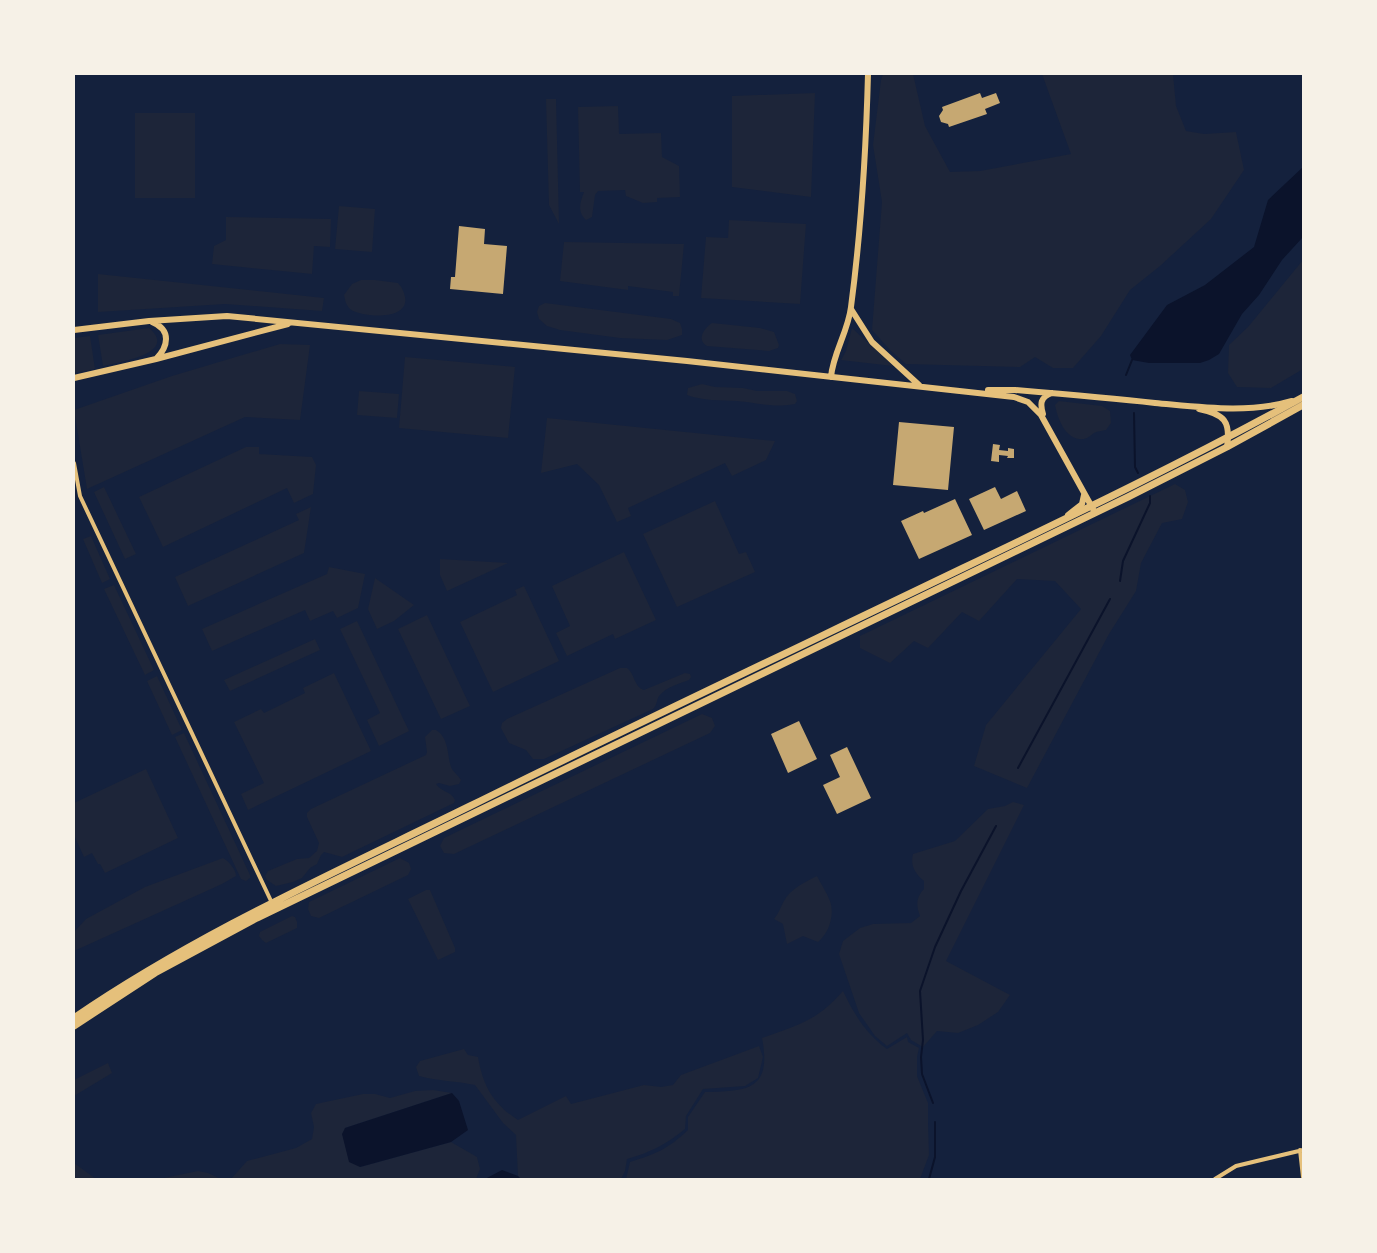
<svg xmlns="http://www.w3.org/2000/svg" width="1377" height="1253" viewBox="0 0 1377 1253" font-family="'Roboto Condensed',sans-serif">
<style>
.green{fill:#1d2539}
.water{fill:#0b132b}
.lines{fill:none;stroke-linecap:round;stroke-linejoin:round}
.stream{stroke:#0b132b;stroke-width:2}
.building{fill:#c6a872}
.minor{stroke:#e5c07b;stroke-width:4}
.primary{stroke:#e5c07b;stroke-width:6}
.trunk{stroke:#e5c07b;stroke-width:7}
</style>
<rect width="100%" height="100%" fill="#14213d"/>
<path class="green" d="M883,74H913L925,126L950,172L980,171L1071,154L1042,74L1156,75L1173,74L1176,106L1186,131L1204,134L1236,132L1244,170L1211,219L1160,266L1130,290L1101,336L1073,368H1053L1035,357L1020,367L906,364L890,350L872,330L882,202L873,145L881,80Z
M815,93L811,197L732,187V96Z
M546,99H556L559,224L549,205Z
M618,106L619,134L661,133L662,157L679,166L680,197L657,198V202L643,203L626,196L625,190L598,191L595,195L592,217L586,220C577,212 580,202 584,192H580L578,107Z
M135,113H195V198H135Z
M339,206L375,209L372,252L335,249Z
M226,217L331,219L330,247L314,246L312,274L212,264L214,246L226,240Z
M729,220L806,224L800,304L701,298L706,237L728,238Z
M564,242L684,244L679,296H673V292L628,286V290L560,281Z
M1303,260V369L1271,388L1237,387L1228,373L1229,345L1248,327Z
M98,274L324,298L322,311L225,304L98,312Z
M361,280H375L398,283C402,287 404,292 405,297C410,321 362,318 350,309C346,305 345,300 344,295L352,284Z
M545,303L671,319L680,323L682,329V335L667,340L620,338L560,330L547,326L539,319L537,312L539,306Z
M712,323L760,328L774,332L779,345L778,348L769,351L707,346C696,340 704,328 712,323Z
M149,328C179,353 119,362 103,366L98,335Z
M852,328L893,366L841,360L846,351Z
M90,336L95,369L74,373V338Z
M280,344L310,345L300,420L245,417L87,489L74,410L172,376Z
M405,357L515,367L508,438L399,428Z
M702,384L715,387L743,388L757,391H787L795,394L797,401L795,404C771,408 760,403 737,401C720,400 703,401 687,395L688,388Z
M359,391L399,394L397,418L357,415Z
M1059,401L1102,406L1110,411L1111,423L1106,430C1102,431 1098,431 1094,433C1091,435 1088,438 1084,439C1066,441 1058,420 1055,405Z
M547,418L775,441L766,460L732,476L725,463L628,508L631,516L617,522L599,485L577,464L541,473Z
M246,447H259V454L312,457L316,465L313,494L294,503L287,488L163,547L139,497Z
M1175,484L1185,490L1188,502L1182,519L1162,523L1141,563L1136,591L1109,634L1027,788L974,766L986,725L1081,609L1055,581L1017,579L979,621L962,612L928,648L914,641L890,663L860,648V636Z
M104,487L136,554L125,559L94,492Z
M715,501L739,554L746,552L755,572L677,607L643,534Z
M311,507L304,553L188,606L175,577L299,520L296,514Z
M91,536L110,579L102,583L83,539Z
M624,552L656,620L615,639L613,634L567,656L556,633L570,626L552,586Z
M440,559L508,563L447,591L440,575Z
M329,567L365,574L358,608L337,618L333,611L310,621L305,610L212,651L202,629L327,574Z
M375,578L414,605L394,621L377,629L368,609Z
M114,585L154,670L145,675L104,589Z
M524,586L559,661L493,692L460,622L517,595L515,590Z
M427,615L470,706L441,719L398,629Z
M357,621L409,731L379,746L367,720L380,713L340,629Z
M315,639L320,650L230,691L224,680Z
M620,668H627C635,674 634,687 644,690L685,673L690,674L691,677L689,680C681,683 666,687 660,695C656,699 658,704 653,709L544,759H533L526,750L509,743L501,728L502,723L507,719Z
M334,673L371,751L248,810L241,794L264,783L234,722L261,709L264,713L305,693L303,688Z
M157,676L182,730L172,735L147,681Z
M702,714L712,718L715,726L710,733L454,854L444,853L440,846L444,838Z
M432,730H436C449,738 447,754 451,767C453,772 458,775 461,780L459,784L450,786L439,783L436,784C441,792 451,791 455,800L454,803L342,857L324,852L321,855L317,864L310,868L302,878L293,882L276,886L267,880L265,876L268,871L297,859L309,858L317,851L319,843L307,817V813L311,809L426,755L427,752L425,737Z
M184,733L250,875V878L246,881L241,879L175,737Z
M146,769L178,838L105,873L100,864H98L92,853L84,857L74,835V803Z
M1013,802L1024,805L946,961L1010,995L998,1012L978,1025L958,1033L937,1031L923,1047L911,1040L907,1033L887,1046L875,1036L859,1013L839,954L843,941L860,928L873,924L911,923L920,916C916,906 916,897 924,889V881C915,874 910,865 913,854L955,841L988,809L1005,806Z
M223,858C229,861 236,870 236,876L222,884L74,951V932L86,919L145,887Z
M400,858L409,863L411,869L408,875L319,918L311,916L308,909L309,902Z
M817,876C821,884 827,893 830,901C835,915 829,933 818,942L803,936L787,944L783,924L774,919C779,913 780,908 784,901C790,889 805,882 817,876Z
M426,890H430L455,948V952L438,960L408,899Z
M292,916L295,917L297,922V928L266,943L262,940L259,936L260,932Z
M843,991C854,1014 866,1034 887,1049L907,1037L908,1042L919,1048L917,1057V1076L928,1103V1123L929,1155L920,1179H626L630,1162C656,1154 668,1149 688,1130V1117L705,1092C748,1091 772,1090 762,1038C798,1025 817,1021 843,991Z
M759,1046L763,1057L758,1078L745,1086L703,1089L686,1116L685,1129C667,1144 649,1153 627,1159L625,1171L621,1179H521L518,1176L516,1135L503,1123L475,1085C456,1081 438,1081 419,1076L416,1067L420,1061L464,1049L468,1055L478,1057C483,1086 493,1104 518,1120L566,1096L571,1104L644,1085L661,1087L673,1085L681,1075Z
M108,1063L112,1073L74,1096V1080Z
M433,1090L452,1093L345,1128L360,1167L451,1142L477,1157L480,1169L476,1179H231L247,1161L296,1148L312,1139L314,1127L311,1113L316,1104L363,1094H375L390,1098L415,1091Z
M74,1163L96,1179H74Z
M198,1171L208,1173L221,1179H159Z"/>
<path class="water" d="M1303,167V237L1282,260L1259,295L1242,314L1219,354L1209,360L1200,363H1149L1132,360L1130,355L1167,305L1205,285L1254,247L1268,200Z
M452,1093L459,1101L468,1130L451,1142L360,1167L349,1162L342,1134L345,1128Z
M502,1170L518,1176L521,1179H485Z"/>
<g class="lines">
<path class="stream" d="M1126,375L1132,360
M1134,413L1135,467L1138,473
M1120,581L1123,561L1150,503V496
M1018,768L1110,599
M933,1103L922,1074L921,1057L923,1040L920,991L935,947L961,891L996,826
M929,1179L935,1157V1122"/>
</g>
<path class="building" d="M980,93L982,98L996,93L1000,103L985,109L987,114L949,127L948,124L941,122L939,116L943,110L942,107Z
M459,226L485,229L484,244L507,246L503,294L450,289L451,277H455Z
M899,422L954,427L948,490L893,485Z
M993,444L1000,445L999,450L1008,451V448L1014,449V458H1007L1008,456L999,455V462L991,461Z
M995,487L1001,499L1017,491L1026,511L984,530L969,499Z
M955,499L972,535L919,559L901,521L923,511L924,513Z
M799,721L817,759L788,773L771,734Z
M847,747L871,798L837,814L823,785L840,777L830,755Z"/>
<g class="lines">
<path class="minor" d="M74,463L80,496L272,903
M1300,1150L1303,1177
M1215,1179L1236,1166L1303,1150"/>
<path class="primary" d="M851,309L872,342L919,385
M152,322C172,330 168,347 156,359
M74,330L149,321L227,316L687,361L1014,397L1028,402L1041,415L1093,509
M831,377C833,353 848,332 851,307C861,231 866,150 868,74
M74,378L156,359L288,324
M988,390H1015C1062,394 1109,398 1155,403C1200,407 1248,414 1292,401
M1199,409C1224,414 1231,421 1227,447
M1043,414C1040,404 1040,397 1052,393
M1068,515L1082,504L1084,495"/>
<path class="trunk" d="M74,1018C198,933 336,872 470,806C634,725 799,647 963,568C1078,513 1192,458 1303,397
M74,1026L155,973L257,918L1128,497L1227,447L1303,405"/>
</g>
<rect width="1377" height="1253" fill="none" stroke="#f6f1e7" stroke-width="150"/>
</svg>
